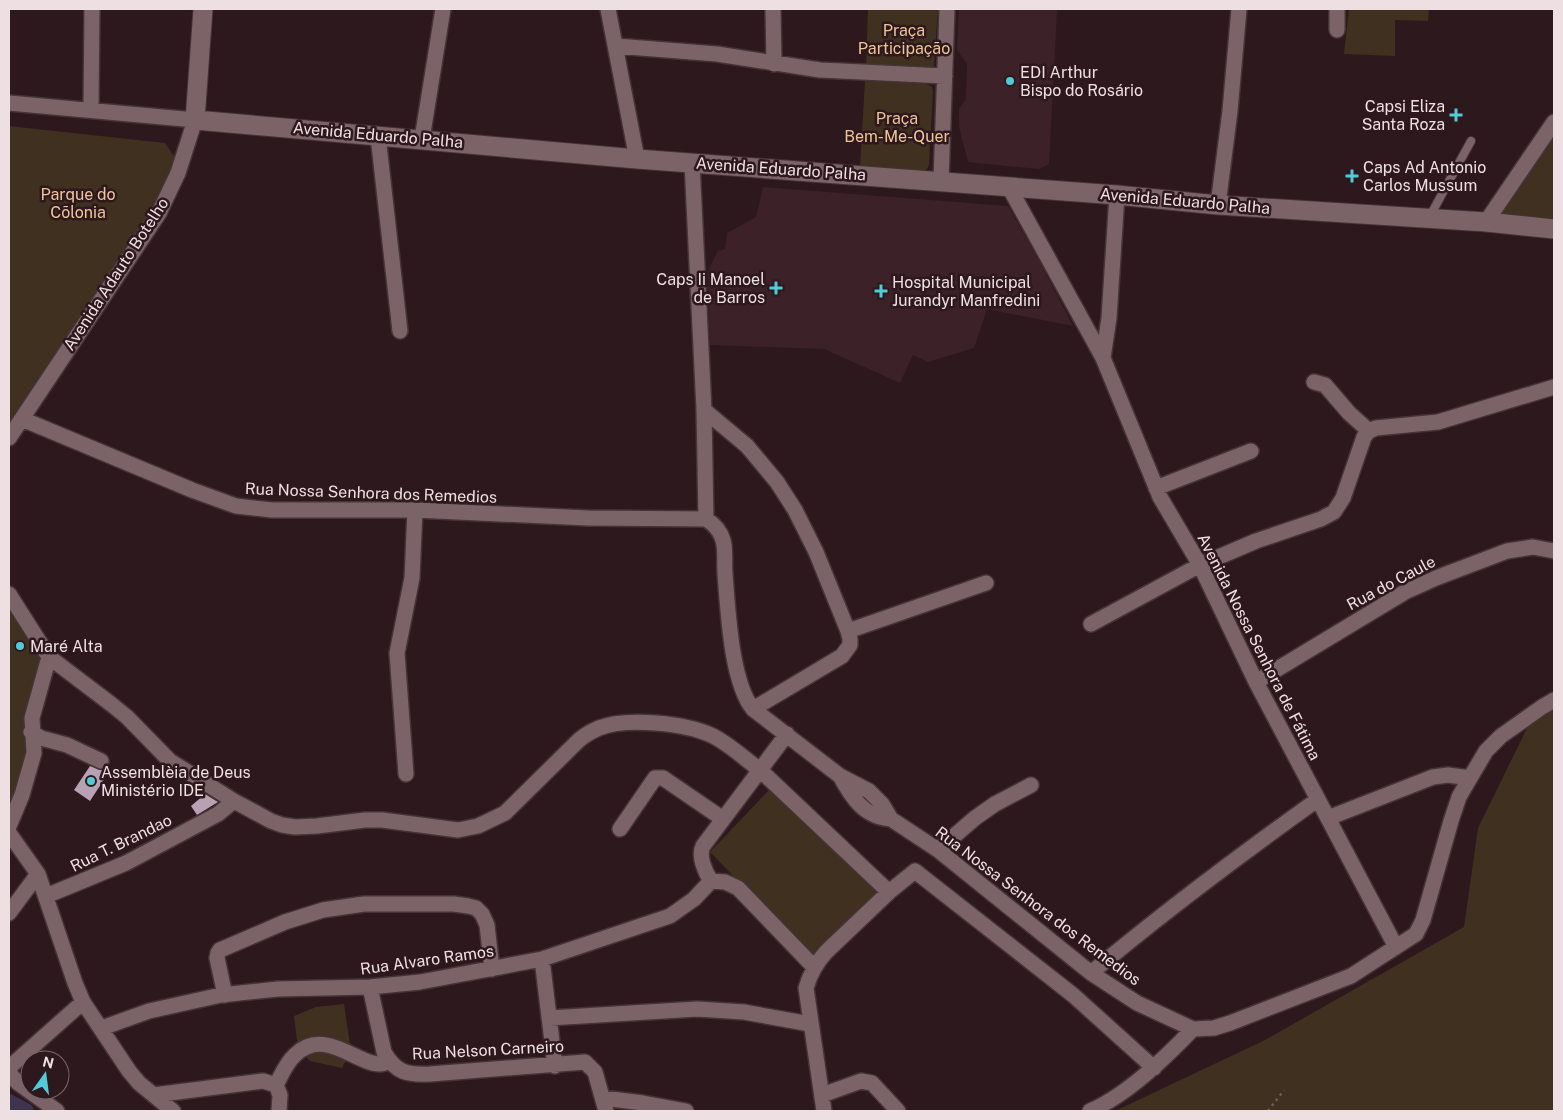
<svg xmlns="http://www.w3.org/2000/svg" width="1563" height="1120" viewBox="0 0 1563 1120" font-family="'Public Sans',sans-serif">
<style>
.built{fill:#3c2128}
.green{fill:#40301f}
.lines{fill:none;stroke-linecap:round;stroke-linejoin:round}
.canal{stroke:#3e3450;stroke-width:16}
.building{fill:#b7a2b3}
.service-casing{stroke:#443437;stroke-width:10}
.minor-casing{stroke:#443437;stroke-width:18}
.tertiary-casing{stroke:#443437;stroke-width:21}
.path{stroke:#6e5b5f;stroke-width:2.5;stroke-dasharray:2.5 4;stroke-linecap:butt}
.service{stroke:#7c6368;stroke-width:8}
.minor{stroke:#7c6368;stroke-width:15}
.tertiary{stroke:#7c6368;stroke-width:19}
.poi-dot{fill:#52cbd8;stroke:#2d181d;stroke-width:2}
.labels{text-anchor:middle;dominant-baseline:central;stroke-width:5;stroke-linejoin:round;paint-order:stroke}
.park-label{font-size:16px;fill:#f0c596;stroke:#2d181d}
.poi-label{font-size:16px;fill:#eedfe2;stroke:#2d181d;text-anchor:start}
.street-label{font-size:16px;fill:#eedfe2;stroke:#2d181d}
</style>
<rect width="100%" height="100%" fill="#2d181d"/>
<path class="built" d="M959,9H1057L1049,164L1039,169L968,162L959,127V109L966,99L967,64L957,50Z
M763,187L1008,206L1040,262L1073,326L987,309L974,348L928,362L913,355L900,383L824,349L710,345L707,273L718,251L725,249L727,233L756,217Z"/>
<path class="green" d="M868,9H938L934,65L930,70L866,68Z
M1349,9H1429L1428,21L1395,20V56L1344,54Z
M865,81L923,83L931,86L933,90L929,165L927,169L923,171L860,167Z
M1554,124V223L1496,216Z
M9,126L165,143L180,165L153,215L9,433Z
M9,598L47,657L28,741L25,773L9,820Z
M1554,709V1111H1115L1265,1040L1464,927L1478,828L1533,716Z
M770,789L878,893L812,958L710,852Z
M344,1004L351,1051L342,1068L310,1061L298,1049L294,1016L316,1007Z"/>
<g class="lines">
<path class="canal" d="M9,1102L26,1111"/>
</g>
<path class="building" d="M90,766L109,772L90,801L74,790Z
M205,794L218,802L197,815L191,806Z"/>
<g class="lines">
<g class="service-casing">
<path id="service" d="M1430,216L1471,141"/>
</g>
<g class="minor-casing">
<path id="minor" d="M608,9L637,159
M773,9L774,64
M1337,9V30
M616,46L717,54L820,70L945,76
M9,103L195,120L178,173L159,213L9,438
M91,110L92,9
M378,136L400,331
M422,139L443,9
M941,181L947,9
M1009,187L1103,358L1160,497L1200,565L1256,682L1396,947
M1218,205L1230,111L1239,9
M1486,222L1554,122
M1103,358L1109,318L1117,195
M1314,382L1325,385L1349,413L1369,431
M704,410L747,446L777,482L795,510L816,552L848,631L850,639V645L842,656L753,709
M22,419L192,490L236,506L272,510H415L588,518L706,519L704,410L692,162
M1156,488L1251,451
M706,519C714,524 720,530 723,540C726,550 724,563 725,574C728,610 731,682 753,709L840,776L869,791L882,804L891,819L938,850L1091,973L1137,1003L1193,1029L1214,1028L1230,1023L1351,976L1416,934L1423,920L1451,821L1459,797L1470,778L1486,751L1501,736L1542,707L1554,700
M9,594L49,657L111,704L127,717L170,761L234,801L271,821L282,825L295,827L317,826L365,820H382L458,830L478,826L505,813L579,740C585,735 592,731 599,728C626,717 686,723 713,736C729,744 745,759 760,770L889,892
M1091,624L1200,565L1256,541L1321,519L1334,512L1343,498L1364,437L1369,431L1376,428L1438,422L1554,387
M848,631L986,583
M1256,682L1405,592L1436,578L1507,551L1533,547L1554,551
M31,732L41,738L67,745L101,761
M406,774L397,653L412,578L415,510
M840,776C852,798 864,817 891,819
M1328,818L1433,777L1448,775L1470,778
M9,826L22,795L34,753L32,718L49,657
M620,829L655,778H663L723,819
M9,833L38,874L75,983L83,1002L129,1071L139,1083L173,1111
M938,850L975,818L995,804L1031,785
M711,881C705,872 698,856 703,846L787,734
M711,881L725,882L738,888L814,967
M46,896L126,863L218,814L234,801
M9,913L38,874
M542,959L555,1066
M1091,973C1164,912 1240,855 1317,800
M370,987L384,1052C396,1073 407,1075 430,1074L585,1062L595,1072L606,1111
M225,995L217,958L218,953L220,950L285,922L323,910L364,904H454L468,906L476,908L482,914L487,925L492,969
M549,1018L697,1009L744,1012L810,1024
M102,1028L149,1011L221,995L278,989L370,987L420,982L542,959L670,916L694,899L711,881
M9,1070L12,1065L83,1002
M9,1073L18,1083L57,1111
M276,1085C282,1074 286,1063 295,1055C328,1022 367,1077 389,1061
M154,1095L263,1081L276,1085L280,1095L279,1111
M822,1095L861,1081L872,1083L898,1111
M603,1098L643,1103L686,1111
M824,1111L806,988C810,974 816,963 826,952L889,892L915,871L1073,995L1154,1068
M1090,1111C1127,1095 1165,1058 1193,1029"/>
</g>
<g class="tertiary-casing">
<path id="tertiary" d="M203,9L195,120L637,159L1117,195L1218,205L1486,222L1554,229"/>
</g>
<path class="path" d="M1268,1111L1284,1090"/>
<use href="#service" class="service"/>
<use href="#minor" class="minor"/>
<use href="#tertiary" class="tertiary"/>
</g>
<g class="poi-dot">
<circle cx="1010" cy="81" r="5"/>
<path d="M1453.5 107.5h5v5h5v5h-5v5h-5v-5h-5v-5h5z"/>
<path d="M1349.5 168.5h5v5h5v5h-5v5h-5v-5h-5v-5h5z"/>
<path d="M773.5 280.5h5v5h5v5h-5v5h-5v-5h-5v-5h5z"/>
<path d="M878.5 283.5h5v5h5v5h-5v5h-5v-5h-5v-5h5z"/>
<circle cx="20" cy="646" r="5"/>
<circle cx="91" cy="781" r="5"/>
</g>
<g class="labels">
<g class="park-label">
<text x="904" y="30">Praça<tspan x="904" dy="18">Participação</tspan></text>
<text x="897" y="118">Praça<tspan x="897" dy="18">Bem-Me-Quer</tspan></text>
<text x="78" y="194">Parque do<tspan x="78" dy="18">Cõlonia</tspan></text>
</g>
<g class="poi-label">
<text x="1020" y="72">EDI Arthur<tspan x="1020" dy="18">Bispo do Rosário</tspan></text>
<text x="1445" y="106" text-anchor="end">Capsi Eliza<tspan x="1445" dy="18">Santa Roza</tspan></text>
<text x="1363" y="167">Caps Ad Antonio<tspan x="1363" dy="18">Carlos Mussum</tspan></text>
<text x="765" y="279" text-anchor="end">Caps Ii Manoel<tspan x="765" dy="18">de Barros</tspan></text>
<text x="892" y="282">Hospital Municipal<tspan x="892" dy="18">Jurandyr Manfredini</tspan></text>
<text x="30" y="646">Maré Alta</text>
<text x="101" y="772">Assemblèia de Deus<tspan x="101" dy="18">Ministério IDE</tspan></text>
</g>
<g class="street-label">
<text transform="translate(378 135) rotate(5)">Avenida Eduardo Palha</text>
<text transform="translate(781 169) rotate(4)">Avenida Eduardo Palha</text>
<text transform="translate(1185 201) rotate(5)">Avenida Eduardo Palha</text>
<text transform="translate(116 274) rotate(-57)">Avenida Adauto Botelho</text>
<text transform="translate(371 493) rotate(2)">Rua Nossa Senhora dos Remedios</text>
<text transform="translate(1391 583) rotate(-28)">Rua do Caule</text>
<text transform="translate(1259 647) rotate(63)">Avenida Nossa Senhora de Fátima</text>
<text transform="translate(121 843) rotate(-26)">Rua T. Brandao</text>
<text transform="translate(1038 906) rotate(37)">Rua Nossa Senhora dos Remedios</text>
<text transform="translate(427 960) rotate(-8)">Rua Alvaro Ramos</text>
<text transform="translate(488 1050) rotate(-3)">Rua Nelson Carneiro</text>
</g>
</g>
<rect width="1563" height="1120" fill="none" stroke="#eedfe2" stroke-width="20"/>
<g transform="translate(45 1075) rotate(14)"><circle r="24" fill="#2d181d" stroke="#7a686c"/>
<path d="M0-4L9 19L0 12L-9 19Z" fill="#52cbd8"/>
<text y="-8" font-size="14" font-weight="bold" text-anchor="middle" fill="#eedfe2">N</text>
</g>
</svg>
